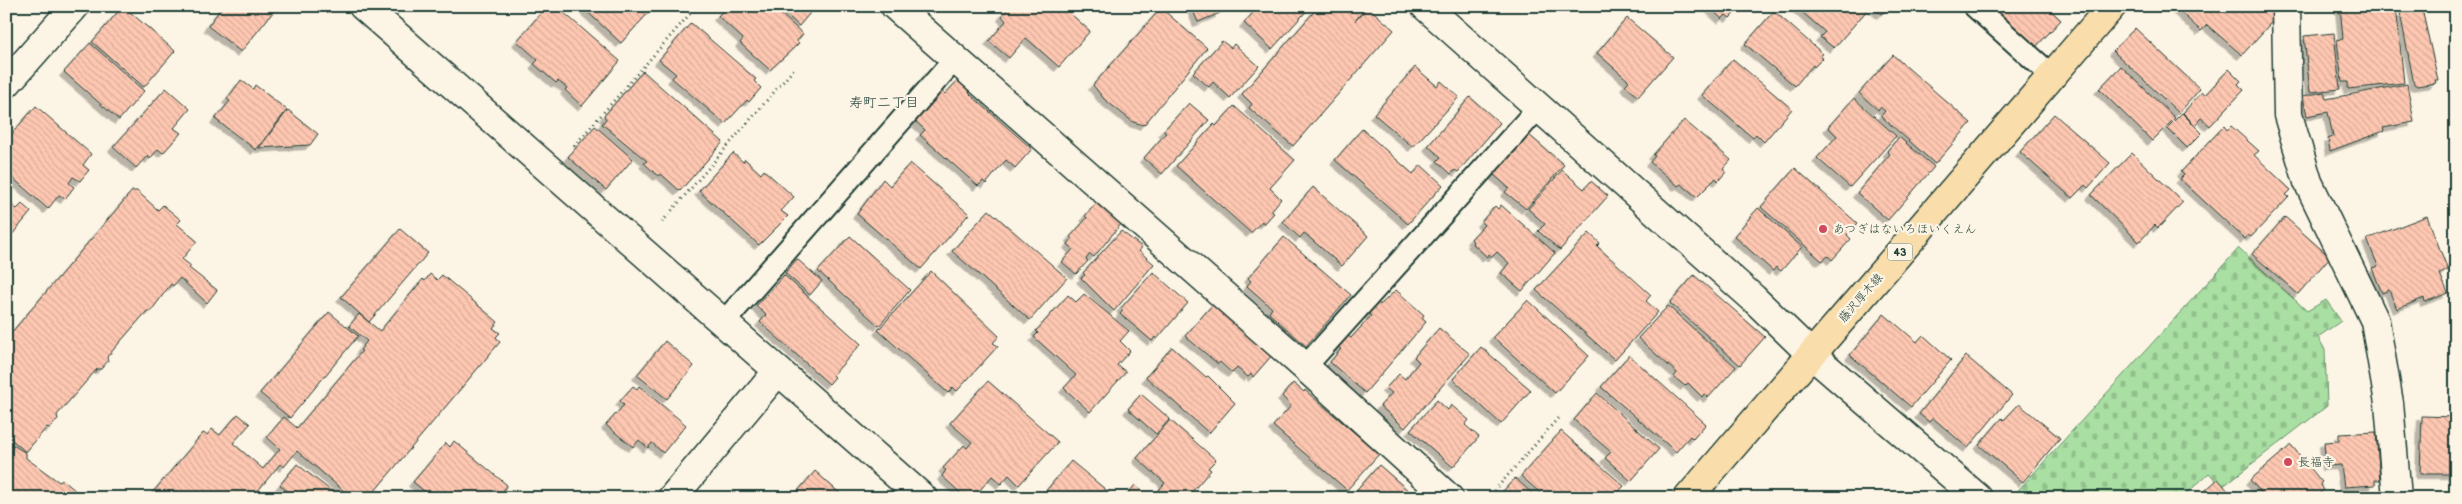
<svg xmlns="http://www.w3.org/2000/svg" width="2462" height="504" viewBox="0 0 2462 504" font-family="'Balsamiq Sans','Klee One',sans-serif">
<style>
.cemetery{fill:url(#cemetery-stones);stroke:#648e6b}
.building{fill:url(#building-back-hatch);stroke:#1f3d34;filter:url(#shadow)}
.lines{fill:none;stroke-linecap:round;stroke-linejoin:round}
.lane-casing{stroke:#1f3d34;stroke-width:25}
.street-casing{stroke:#1f3d34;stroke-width:31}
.secondary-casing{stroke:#1f3d34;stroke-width:31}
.primary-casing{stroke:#1f3d34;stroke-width:31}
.path{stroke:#1f3d34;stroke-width:3;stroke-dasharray:1 4;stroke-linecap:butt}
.lane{stroke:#fcf5e5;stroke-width:21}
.street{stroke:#fcf5e5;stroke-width:28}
.secondary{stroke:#fcf5e5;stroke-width:28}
.primary{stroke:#f9ddab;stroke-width:28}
.poi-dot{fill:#d1495b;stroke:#fcf5e5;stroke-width:2}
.labels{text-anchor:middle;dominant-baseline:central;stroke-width:4.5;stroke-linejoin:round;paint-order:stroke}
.shield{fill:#fcf5e5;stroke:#617469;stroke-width:1}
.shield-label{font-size:11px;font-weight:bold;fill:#1f3d34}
.poi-label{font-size:12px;fill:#1f3d34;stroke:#fcf5e5;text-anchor:start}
.street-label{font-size:12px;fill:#1f3d34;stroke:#fcf5e5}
.neighbourhood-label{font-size:14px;fill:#1f3d34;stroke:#fcf5e5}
</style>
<defs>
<pattern id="cemetery-stones" width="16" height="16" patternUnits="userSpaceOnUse" patternTransform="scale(1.25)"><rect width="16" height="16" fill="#a9dfa2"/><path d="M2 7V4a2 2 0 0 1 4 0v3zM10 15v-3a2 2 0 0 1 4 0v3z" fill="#91c08c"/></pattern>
<pattern id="building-back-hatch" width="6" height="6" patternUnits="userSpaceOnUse" patternTransform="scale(1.25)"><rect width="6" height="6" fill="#fec7b1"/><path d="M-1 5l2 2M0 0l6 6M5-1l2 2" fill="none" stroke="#d9ac99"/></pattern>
<filter id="shadow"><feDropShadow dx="-4.5" dy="4.5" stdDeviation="0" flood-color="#0004"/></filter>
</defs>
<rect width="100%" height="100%" fill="#fcf5e5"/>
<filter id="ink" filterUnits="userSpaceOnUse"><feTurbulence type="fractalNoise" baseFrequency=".02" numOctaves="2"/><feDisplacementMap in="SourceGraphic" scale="10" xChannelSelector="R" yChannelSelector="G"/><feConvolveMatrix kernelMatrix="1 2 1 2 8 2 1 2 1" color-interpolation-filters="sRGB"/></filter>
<g filter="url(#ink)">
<path class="cemetery" d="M2239,248L2307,311L2326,300L2341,321L2318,337L2325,350L2327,406L2222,487L2209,473L2182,498H2011Z"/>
<path class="building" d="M123,6L175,51L144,87L92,42Z
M223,6H278L241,52L208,26Z
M547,6H556L620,61L582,106L565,90L567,88L558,81L556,83L534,64L538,60L517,41Z
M581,6H645L650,11L621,43Z
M727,6H772L803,34L797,41L799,43L770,70L740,43L743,39L718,16Z
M777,6H811L807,11L810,13L799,26Z
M1010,6H1062L1090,31L1059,67L1026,38L1009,58L989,41L1006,21L1002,16Z
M1191,6H1222L1218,8L1220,13L1198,22Z
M1259,6H1311L1272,49L1244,23Z
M1319,6L1325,8L1326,6H1367L1355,21L1368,7L1394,30L1293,146L1249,108L1252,104L1242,94Z
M1708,6H1741L1730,18L1726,15L1722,19Z
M1795,6H1867L1869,8L1834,48L1820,37L1825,32Z
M1872,6H1891L1881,14Z
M1989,6H2046L2061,20L2035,48Z
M2174,6H2266L2277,16L2242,55L2207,25L2201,31Z
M2340,6H2396L2404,83L2348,89V82H2342L2337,40L2343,39Z
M1161,8L1207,48L1144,125L1133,122L1104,99L1093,85Z
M2422,9L2438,80H2435L2436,83L2417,86L2414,84L2400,13Z
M1774,11L1823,54L1820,56L1823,58L1814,67L1813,65L1795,86L1745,44Z
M1627,18L1673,57L1638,97L1625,85L1629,81L1597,53Z
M691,23L756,79L754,81L761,88L749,102L747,100L725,124L672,78L676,74L659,60Z
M2135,28L2200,89L2179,113L2113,51Z
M2334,33L2340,89L2310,92L2304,36Z
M1222,41L1231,48L1234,44L1259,66L1230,98L1213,82L1209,87L1193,73Z
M90,43L144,91L119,120L64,72Z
M1893,55L1971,123L1935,164L1881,116L1885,111L1880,107L1878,110L1859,93Z
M1733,59L1792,109L1764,142L1756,134L1753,138L1702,95Z
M2121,66L2175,118L2152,141L2099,89Z
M1415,67L1437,86L1441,81L1459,97L1413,147L1374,114Z
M2229,69L2241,81L2238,84L2244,90L2210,126L2201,118L2195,125L2183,113L2202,92L2205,95Z
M643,71L723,142L680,191L661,174L658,176L644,163L647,161L602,124L606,119L604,116Z
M959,79L971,90L969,93L973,97L1032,149L1015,168L1006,160L986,184L983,181L978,186L920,135L925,130L910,116L937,86L945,94Z
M241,80L253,89L255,85L287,110L256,150L215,119L230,101L227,99Z
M2407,84L2414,122L2383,128L2384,131L2330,151L2328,139L2333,137L2328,112L2307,116L2303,96L2324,92L2326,99Z
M166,88L190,109L174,128L181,133L163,153L158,149L150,159L147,156L136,168L113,147Z
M1470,97L1500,123L1458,172L1455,170L1451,174L1437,161L1441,157L1428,146Z
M1854,98L1896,136L1850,187L1817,158L1837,136L1828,127Z
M1189,103L1209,120L1162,174L1144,158L1166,133L1163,131Z
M36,106L91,154L83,165L89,170L80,181L73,177L69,183L74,187L65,199L59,195L48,209L6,172V140Z
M1234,106L1295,160L1270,188L1281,199L1271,211L1274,213L1264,224L1262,221L1251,233L1176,166L1214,124L1216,126Z
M288,110L318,134L310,145L259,148Z
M2182,113L2202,133L2187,148L2167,128Z
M2054,114L2110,163L2088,188L2085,185L2072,198L2020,152Z
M1684,120L1731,160L1723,169L1726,172L1718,181L1716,178L1697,197L1681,184L1678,186L1650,162L1655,156L1653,155Z
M595,126L633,159L606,190L568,157Z
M2224,126L2227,130L2231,126L2259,151L2254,155L2291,190L2286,195L2289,197L2251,237L2248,235L2245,239L2180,179L2184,175L2181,172Z
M1362,129L1413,174L1421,165L1443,185L1408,224L1335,160Z
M1528,134L1564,165L1526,209L1505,192L1509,188L1493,174Z
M1899,137L1934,167L1888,220L1857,193L1890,154L1887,151Z
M733,153L743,162L745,159L761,174L764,170L794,197L781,211L788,216L759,245L699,191Z
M2132,153L2183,202L2158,228L2155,225L2139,242L2091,195Z
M910,163L969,214L921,269L857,214L883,179L890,186Z
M1795,168L1857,223L1847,235L1851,239L1832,260L1828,256L1822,261L1761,207Z
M1562,170L1584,189L1591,181L1608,196L1560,250L1538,231L1545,224L1528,209Z
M1313,187L1368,236L1342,266L1304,233L1300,238L1283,222Z
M132,191H137L158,210L163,205L181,220L177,224L197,241L182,259L191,266L189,268L217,290L207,303L180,278L173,286L171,284L151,311H147L107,357L108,361L101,369H97L57,415L58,419L50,428L47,427L26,452L6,435V339Z
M6,200L17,209L22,204L31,212L6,242Z
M1096,203L1121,224L1094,257L1090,254L1086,259L1088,261L1076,274L1062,262L1073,249L1068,244L1072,239L1070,237L1087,218L1085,216Z
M1501,205L1555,253L1522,291L1501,273L1509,263L1497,252L1492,257L1489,254L1487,257L1472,243L1473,241L1471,239L1484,225L1481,222L1495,206L1498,209Z
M1758,208L1802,247L1781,271L1776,267L1773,271L1734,236Z
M989,210L1067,278L1030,320L952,251Z
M2427,216L2448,270L2440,274L2448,293L2425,302L2424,298L2397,309L2389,290L2382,293L2372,268L2378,266L2367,239Z
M2285,217L2330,257L2298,294L2252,254Z
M400,229L428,253L369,322L341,297Z
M1121,231L1142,247L1139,251L1154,264L1114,311L1081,278L1085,275L1083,273Z
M1589,233L1600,243L1597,246L1651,295L1646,301L1658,312L1615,360L1536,290Z
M850,236L910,290L879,326L818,271Z
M1284,237L1351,295L1306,346L1269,313L1272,308L1247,286L1251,281L1248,278Z
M797,259L822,281L810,295L785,273Z
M931,271L999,336L993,343L998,346L957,391L953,387L948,393L878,330Z
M1153,272L1188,303L1157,339L1155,337L1152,341L1120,314L1123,310L1121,308Z
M430,274L437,280L442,275L498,322L493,328L500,333L496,337L500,342L369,498H352L297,451L284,467L280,464L252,498H148L203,433L207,435L212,429L220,435L238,414L250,424L233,443L263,469L280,449L267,437L284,417L297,428L362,351L360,350L367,341L349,326L359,314L380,331L423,279L425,281Z
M784,275L861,344L833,375L835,377L829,384L760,322L766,315L756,306Z
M1694,275L1765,337L1740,365L1670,303Z
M1396,290L1424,315L1422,318L1426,322L1365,393L1330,362L1341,349L1337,346L1347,335L1351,338L1371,316L1367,312L1377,301L1380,305Z
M1084,294L1129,331L1120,341L1130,351L1117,365L1126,372L1090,412L1064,388L1076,375L1034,337L1038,333L1036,331L1068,295L1076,302Z
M1528,300L1589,356L1555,393L1493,337Z
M1214,303L1273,354L1253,377L1251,374L1248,377L1237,368L1232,373L1220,362L1218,364L1185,336Z
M1668,306L1736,367L1708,398L1704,394L1702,397L1688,383L1685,386L1674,377L1677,373L1638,338Z
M329,312L358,336L290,418L260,393Z
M1884,314L1917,342L1923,335L1951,360L1911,407L1850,355Z
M1439,328L1470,354L1405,428L1380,406L1392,393L1386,388L1399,374L1405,379L1419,362L1414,357Z
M665,341L694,366L667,399L637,375Z
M1172,347L1206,377L1208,376L1235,403L1209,433L1146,377Z
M1481,347L1531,390L1501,424L1453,379Z
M1629,355L1706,424L1693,439L1690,436L1676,452L1601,387Z
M1966,356L2012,395L1968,448L1933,418L1929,422L1919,414Z
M988,381L1058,442L1019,485L1009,475L1001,484L992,476L975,496L973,493L966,498L942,476L946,470L943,468L964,445L967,448L972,442L950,423Z
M1293,383L1304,392L1305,390L1379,454L1347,490L1273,426L1291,406L1282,396Z
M633,386L637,389L639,386L686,425L663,453L652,443L648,448L639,440L633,447L606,425L624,405L620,401Z
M1597,393L1659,449L1631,481L1605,458L1611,452L1574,420Z
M1141,394L1170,419L1156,434L1128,409Z
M1437,400L1448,410L1451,405L1469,420L1465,425L1479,437L1453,467L1410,430Z
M2019,404L2060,438L2023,482L1979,445L2002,418L2004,420Z
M2422,416L2456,417V474H2420Z
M1170,420L1216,460L1208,468L1211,470L1190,494L1193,496L1191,498H1161L1156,493L1165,483L1137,458Z
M1561,431L1624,486L1613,498H1546L1521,476Z
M2376,432L2380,480H2375V485L2344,487L2341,465L2326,466L2324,442L2339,441V434Z
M6,441L26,453V458L59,482L63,480L84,498H6Z
M454,441L507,485L503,491L512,498H433L413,482L446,443L450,447Z
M2291,445L2322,482L2320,484L2324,490L2314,498H2260L2263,495L2250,480Z
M1071,461L1111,494L1107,498H1040Z
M297,464L340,498H296L280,485Z
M1379,465L1417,498H1354L1352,496Z
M815,471L845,498H792Z
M1515,478L1537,498H1497Z
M2218,479L2234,498H2197Z
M1135,485L1149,498H1124Z
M2375,494L2376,498H2349V495Z"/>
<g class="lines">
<g class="lane-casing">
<path id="lane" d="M1974,6L2051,75
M724,322L955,59
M1305,367L1539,107"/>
</g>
<g class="street-casing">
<path id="street" d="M363,6L923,498
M895,6L1305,367L1449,498
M2286,6L2288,115L2308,182L2375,321L2389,403L2397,498
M1812,355L1978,498
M672,498L778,371"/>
</g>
<g class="secondary-casing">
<path id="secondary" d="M1425,6L1753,298L1812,355
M6,84L75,6"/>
</g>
<g class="primary-casing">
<path id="primary" d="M1688,498L2112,6"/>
</g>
<path class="path" d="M574,146L696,7
M662,222L794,69
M1488,498L1560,416"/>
<use href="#lane" class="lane"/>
<use href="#street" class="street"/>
<use href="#secondary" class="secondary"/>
<use href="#primary" class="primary"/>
</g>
</g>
<g class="poi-dot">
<circle cx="1823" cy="229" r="5"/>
<circle cx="2288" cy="462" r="5"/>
</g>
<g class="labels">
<rect class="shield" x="1887.5" y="243.5" width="25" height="17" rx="4"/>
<g class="shield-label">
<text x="1900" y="252">43</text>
</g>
<g class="poi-label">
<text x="1833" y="229">あつぎはないろほいくえん</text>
<text x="2298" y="462">長福寺</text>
</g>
<g class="street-label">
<text transform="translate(1861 298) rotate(-49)">藤沢厚木線</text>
</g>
<g class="neighbourhood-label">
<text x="884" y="102">寿町二丁目</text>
</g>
</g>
<rect width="2462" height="504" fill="none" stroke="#fcf5e5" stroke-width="25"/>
<rect x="12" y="12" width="2437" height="479" fill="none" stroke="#1f3d34" stroke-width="2" filter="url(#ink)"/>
</svg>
